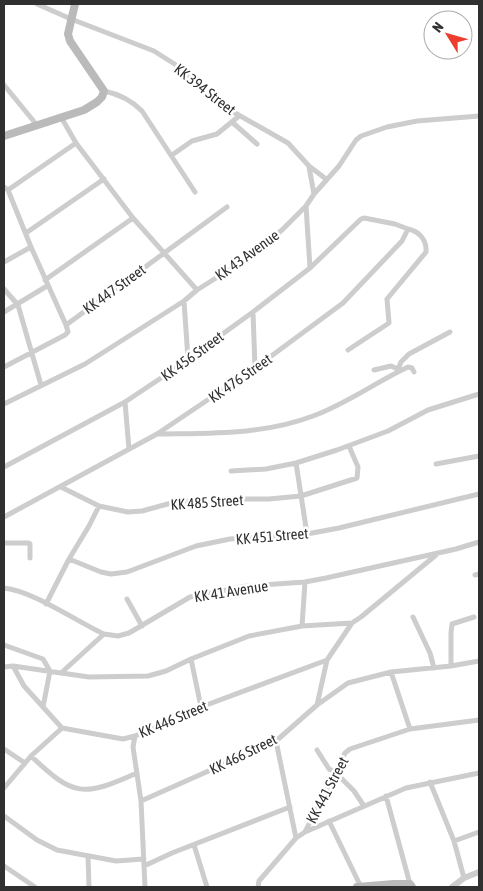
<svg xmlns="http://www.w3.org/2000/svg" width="483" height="891" viewBox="0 0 483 891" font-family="'Asap Condensed',sans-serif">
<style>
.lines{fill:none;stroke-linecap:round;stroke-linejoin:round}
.minor{stroke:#cdcdcd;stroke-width:5}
.tertiary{stroke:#cdcdcd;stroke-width:6}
.secondary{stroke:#bababa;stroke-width:8}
.labels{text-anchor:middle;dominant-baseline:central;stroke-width:5;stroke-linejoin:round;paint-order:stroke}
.street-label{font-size:15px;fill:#303030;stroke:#fff}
</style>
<rect width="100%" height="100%" fill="#fff"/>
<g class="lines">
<path class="minor" d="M37,4L71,19L154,51L176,65L221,105L288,143L309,166L326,179
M4,85L36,124
M104,91C119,94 131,100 142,111L195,192
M61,117L76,143L133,218L197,290
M232,122L257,144
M172,155L192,141L217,134L239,116
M309,167L314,194
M4,187L8,190L31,247L66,325
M8,190L76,143
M306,206L310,268
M26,233L104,179
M4,262L31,247
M45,280L133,218
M4,289L18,305L41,385
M184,301L188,359
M4,312L47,286
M253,312L255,368
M348,350L389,323L387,299L426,252C427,240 419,231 408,229
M4,367L65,335L68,332L66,325L227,207
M374,370L391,366L398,369
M397,372L401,362L409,354L450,332
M125,402L129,449
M4,404L85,364L184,301L197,290L246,259L282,230L306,206L314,194L339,166L356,140L361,136L387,127L417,121L479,116
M158,434C211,433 263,435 313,416C346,404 376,382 408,367L412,368L414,372
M296,463L307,534
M436,464L479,456
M4,467L125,402L167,374L253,312L310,268L361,219L364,218L395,224L408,229L402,241L343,303L255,368L157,434L4,517
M231,471L266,469L296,463L337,450L388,431L428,410L479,394
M61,487L99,506L128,512L142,511L175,502L208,499H269L301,496L357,478L358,467L349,446
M4,543H29L30,544V558
M69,559L101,572L111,574L127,572L196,546L230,539L307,534L339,528L479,494
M475,575L479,574
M4,588C33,591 76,621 104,634
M127,599L142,626
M46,604L69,559L89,526L99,506
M413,617L430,653L434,668
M302,626L305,582
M4,645L43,659L50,671L43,707
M191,659L201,707
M13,666L24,686L62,728L123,739L135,736L201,707L327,660
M451,666V633L452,624L474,617
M4,667L13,666L61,673L104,634L118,636L129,633L190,597L247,586L305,582L326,578L456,549L479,542
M391,672L410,729
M61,673L89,677L148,676L166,671L191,659L249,636L302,626L352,623
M317,705L327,660L352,623L361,617L436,555
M135,736L133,747L141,801L145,887
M276,741L296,838
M4,749L25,763
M317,750L329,769L335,772L354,791L364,806
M31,756C74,797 83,797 137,773
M430,782L454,841L464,878
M4,788L31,756L62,728
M386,796L410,884
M141,801L276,741L317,705L348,683L391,672L451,666L479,661
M4,816L37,840L57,850L116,861L143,859
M329,821L361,887
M305,832L406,788L479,773
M454,841L479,832
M194,845L207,887
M88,856L89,887
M4,866L35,887
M144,866L172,853L290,807
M258,887L259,881L296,838L305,832L345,753L350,749L410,729L479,720"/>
<path class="tertiary" d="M452,887L464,878L479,872"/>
<path class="secondary" d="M4,136L84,110L97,102L102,97L104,91L70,41L68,34L75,4
M357,887L394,884H410L412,887"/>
</g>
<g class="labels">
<g class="street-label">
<text transform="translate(205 89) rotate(38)">KK 394 Street</text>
<text transform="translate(247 255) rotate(-36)">KK 43 Avenue</text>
<text transform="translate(114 289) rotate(-36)">KK 447 Street</text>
<text transform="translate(192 356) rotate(-36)">KK 456 Street</text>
<text transform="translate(240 378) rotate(-35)">KK 476 Street</text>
<text transform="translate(207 502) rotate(-4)">KK 485 Street</text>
<text transform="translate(272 536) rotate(-5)">KK 451 Street</text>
<text transform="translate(231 591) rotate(-9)">KK 41 Avenue</text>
<text transform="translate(173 719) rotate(-23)">KK 446 Street</text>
<text transform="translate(243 754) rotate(-26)">KK 466 Street</text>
<text transform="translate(327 790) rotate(-62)">KK 441 Street</text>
</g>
</g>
<rect width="483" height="891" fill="none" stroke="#303030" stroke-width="10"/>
<g transform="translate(448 35) rotate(307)"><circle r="24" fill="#ffffff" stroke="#acacac"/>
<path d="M0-4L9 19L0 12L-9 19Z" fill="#ed3d2d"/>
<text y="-8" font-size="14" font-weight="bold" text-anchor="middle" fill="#303030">N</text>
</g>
</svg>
